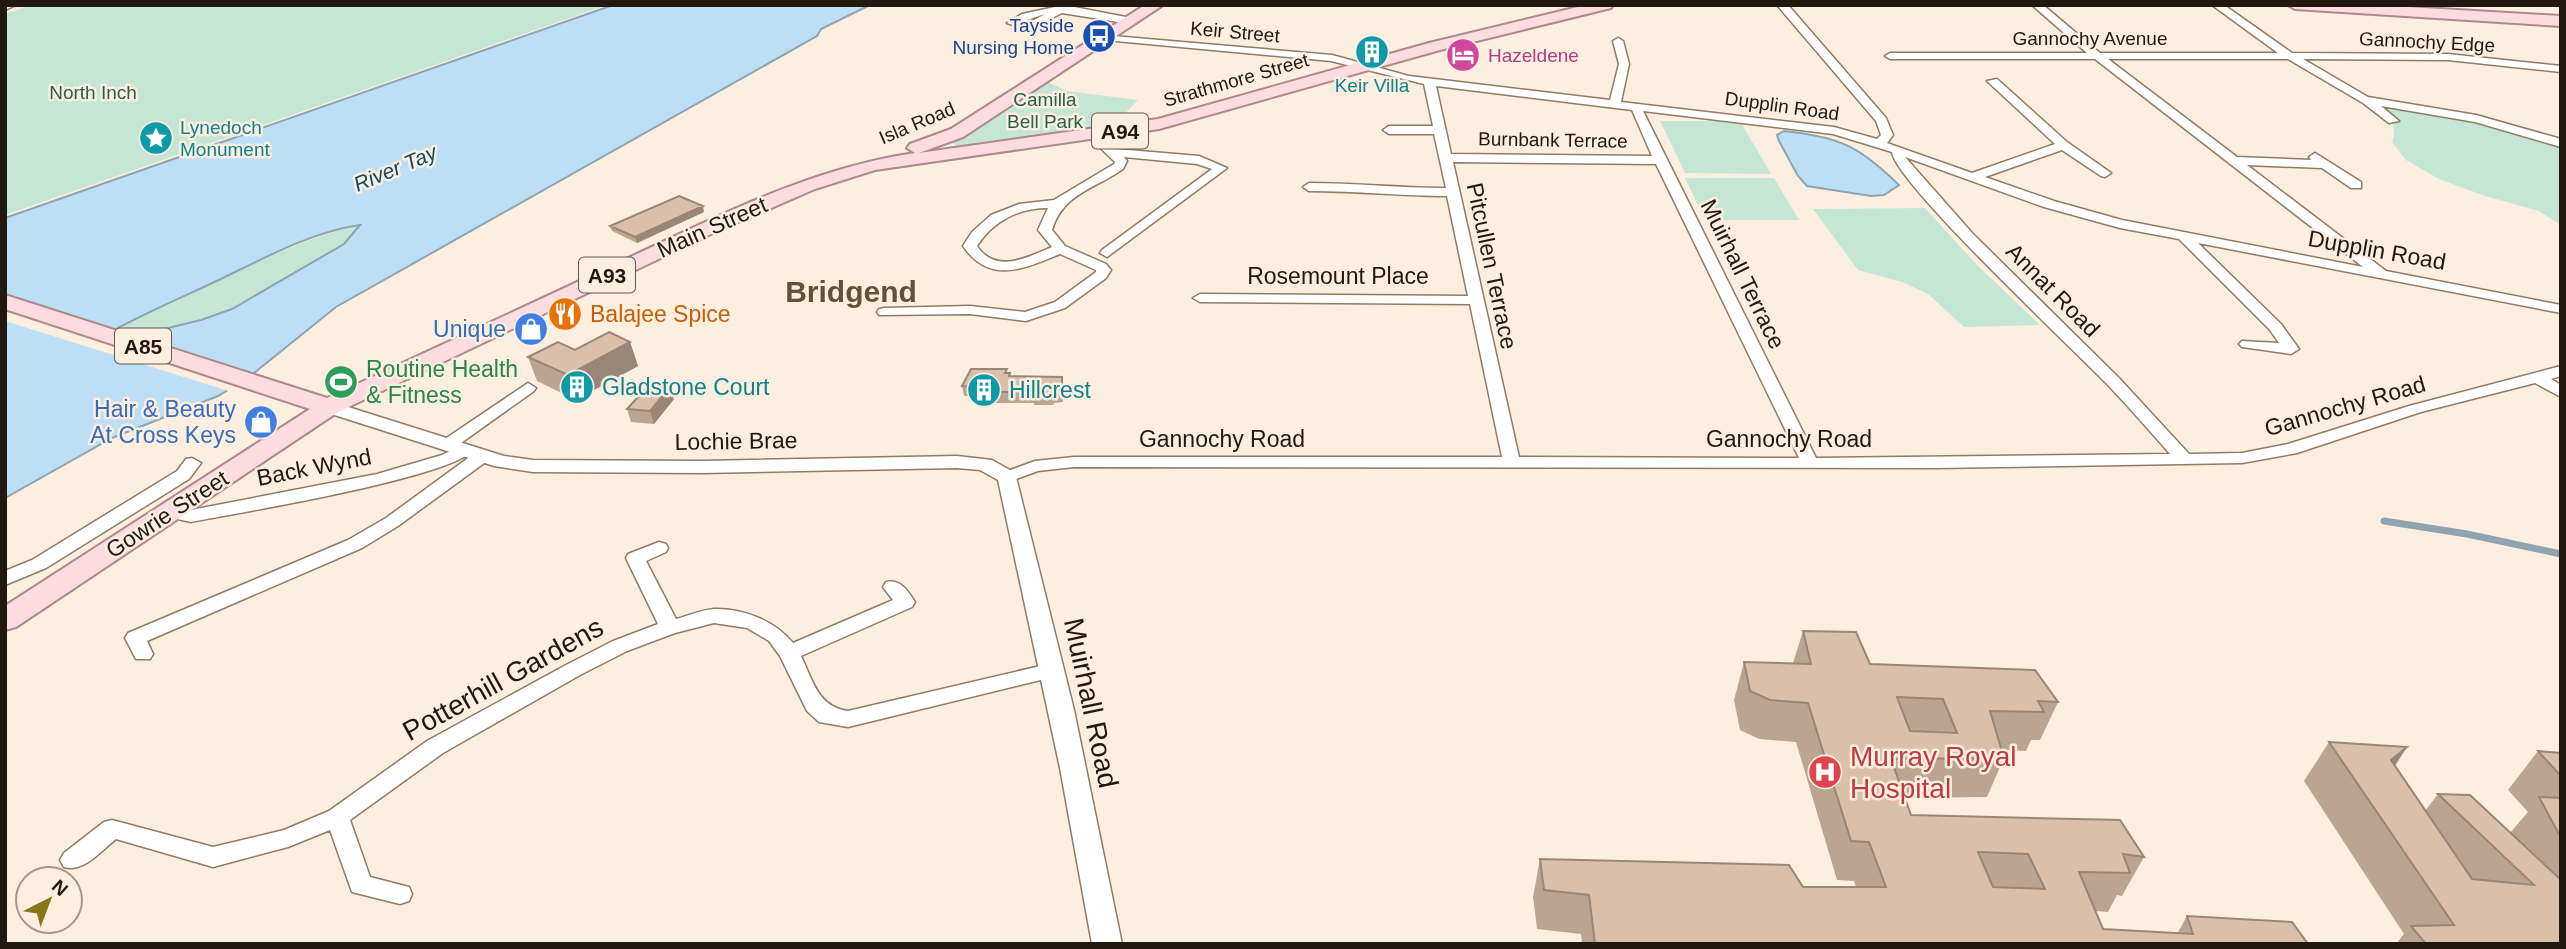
<svg xmlns="http://www.w3.org/2000/svg" width="2566" height="949" viewBox="0 0 2566 949" font-family="Arial,sans-serif">
<style>
.green{fill:#c5e6d4}
.water{fill:#bddff6;stroke:#8ea4b1;stroke-width:2;fill-rule:evenodd}
.pier{fill:#fdefdf}
.lines{fill:none;stroke-linecap:round;stroke-linejoin:round}
.stream{stroke:#8ea4b1;stroke-width:7}
.minor-casing{stroke:#907b64;stroke-width:3}
.tertiary-casing{stroke:#907b64;stroke-width:3}
.primary-casing{stroke:#ae898b;stroke-width:4}
.minor{fill:#fff;fill-rule:evenodd}
.tertiary{fill:#fff;fill-rule:evenodd}
.primary{fill:#fcdce1;fill-rule:evenodd}
.wall{fill:#bba592}
.shaded-wall{fill:#998677}
.building{fill:#dac0aa;stroke:#998677;stroke-width:2;fill-rule:evenodd}
.labels{text-anchor:middle;dominant-baseline:central;stroke-width:5;stroke-linejoin:round;paint-order:stroke}
.far-transit-label{font-size:19px;fill:#164399;stroke:#fdefdf;text-anchor:end}
.far-street-label{font-size:19px;fill:#211910;stroke:#fdefdf}
.far-hotel-label{font-size:19px;fill:#b23c85;stroke:#fdefdf;text-anchor:start}
.far-culture-label{font-size:19px;fill:#0d838f;stroke:#fdefdf}
.far-park-label{font-size:19px;fill:#256348;stroke:#fdefdf}
.shield{fill:#fdefdf;stroke:#63594e;stroke-width:2}
.shield-label{font-size:21px;font-weight:bold;fill:#211910}
.far-water-label{font-size:21px;font-style:italic;fill:#0d4968;stroke:#fdefdf}
.street-label{font-size:23px;fill:#211910;stroke:#fdefdf}
.food-label{font-size:23px;fill:#c56008;stroke:#fdefdf;text-anchor:start}
.shop-label{font-size:23px;fill:#366cbe;stroke:#fdefdf;text-anchor:end}
.leisure-label{font-size:23px;fill:#27864d;stroke:#fdefdf;text-anchor:start}
.culture-label{font-size:23px;fill:#0d838f;stroke:#fdefdf;text-anchor:start}
.near-street-label{font-size:28px;fill:#211910;stroke:#fdefdf}
.near-health-label{font-size:28px;fill:#be3a42;stroke:#fdefdf;text-anchor:start}
.district-label{font-size:30px;font-weight:bold;fill:#64503a;stroke:#fdefdf}
</style>
<rect width="100%" height="100%" fill="#fdefdf"/>
<path class="green" d="M32,5H607L5,215V14Z
M1043,80L1067,91L1138,100L1112,127L959,148L949,140Z
M2365,100L2476,119L2561,143V225L2539,211L2485,196L2439,179L2406,160L2392,142C2400,117 2383,113 2365,100Z
M1660,121H1740L1771,174L1685,173Z
M1685,178H1774L1799,220H1705Z
M1925,208L1976,264L2040,325L1964,327L1928,294L1902,282L1858,270L1813,209Z
M361,225L349,241L232,309L201,320L126,338L109,332C141,316 173,301 206,286C257,262 306,237 361,225Z"/>
<path class="water" d="M613,5H870L821,29L817,36L336,307L249,377L218,396L112,438L5,498V218ZM360,225L344,244L232,309L201,320L127,338L110,332C147,312 185,296 223,278C266,257 312,232 360,225Z
M1784,131C1840,137 1859,146 1899,185L1884,195L1871,196L1807,186L1798,176L1779,141L1777,135Z"/>
<path class="pier" d="M5,295L118,331L257,375L232,392L5,321Z"/>
<g class="lines">
<path class="stream" d="M2384,521L2467,534L2561,554"/>
<g class="minor-casing">
<path id="minor" d="M5,5H16L5,10Z
M1064,5L1131,18L1136,21L1131,24L1062,13L1028,30L1007,23L1022,14ZM1045,14L1027,24L1021,22Z
M1777,5H1788L1886,118L1893,135L1887,143L1972,173L2055,144L1987,81L1997,79L2067,142L2111,173L2105,177L2101,176L2062,150L1985,177L2054,201L2122,220L2363,267L2095,59H1890L1885,56L1890,53H2087L2032,5H2043L2100,53H2278L2212,5H2224L2292,53L2448,54L2561,66V72L2448,60L2303,59L2368,97L2476,115L2561,139V147L2475,122L2381,106L2399,121L2389,123L2363,103L2288,59H2108L2237,157L2311,160L2309,157L2315,153L2361,182V188H2351L2322,168L2247,165L2386,271L2561,305V313L2198,243L2281,324L2299,349L2291,354L2242,347L2239,344L2242,341L2279,343L2270,330L2179,239L2120,228L2044,207L1905,157L1973,234L2119,378L2189,454L2242,453L2288,444L2409,406L2561,366V376L2551,379L2561,385V397L2535,383L2421,412L2297,453L2242,463L1936,468L1074,467L1038,471L1008,482L999,477L1002,473L1035,461L1074,457H1502L1470,304L1200,302L1193,298L1200,294L1468,296L1447,196C1401,196 1356,191 1309,191L1303,187L1309,183C1355,183 1400,188 1446,188L1434,134H1389L1383,130L1389,126H1433L1424,84L1331,61L1105,40L1100,37L1101,35L1332,55L1409,76L1610,100L1619,64L1613,41L1618,38L1623,41L1629,64L1621,102L1834,127L1877,139L1881,135L1876,121ZM1436,86L1632,110L1652,156L1451,154ZM1643,111L1833,134L1892,152C1895,182 2074,350 2106,383C2128,406 2149,430 2170,454L1816,458ZM1453,162L1656,164L1799,458L1519,457Z
M1093,131L1116,149L1199,156L1227,168L1107,257L1100,253L1102,250L1212,169L1197,164L1124,157L1127,161L1123,169C1095,189 1063,193 1052,230L1065,246L1106,264L1111,270L1106,278L1065,308L1026,321L970,314L879,315L877,312L879,309L884,308L970,306L1025,312L1055,302L1096,272V270L1060,254C1023,269 990,285 963,246L972,232L991,215L1019,204L1054,200L1114,164L1115,162L1087,135ZM1048,208L1038,230L1052,247C1026,258 996,274 977,246C993,221 1018,208 1048,208Z
M528,383L536,388L534,391L454,448L464,445L473,450C450,478 237,513 191,522L164,516L161,512L170,506L191,510L377,474L442,455L454,449H442L439,445L442,441Z
M481,452L487,453L490,457L487,461L398,526L362,548L147,641L153,654L150,659H136L125,638L128,633L348,540L386,518L475,453Z
M192,458L201,463L189,479L46,568L5,585V571L32,560L177,471L186,459Z
M659,542L666,544L668,548L666,552L646,561L676,619C688,616 701,610 714,609C743,608 775,621 793,643L893,600L883,587L886,582C901,579 908,591 915,602L912,607L801,656C813,681 818,707 848,711L1053,663L1060,665L1063,670L1060,675L1053,677L848,727L819,722L807,711L780,656L769,641L747,628L714,623L675,633L627,651L580,675L443,753L350,820L370,877L409,887L412,894L409,901L400,904L352,892L330,830L288,847L213,867L116,839C101,851 83,873 64,867L60,860L64,853L104,822L112,820L213,847L284,830L329,811L427,741L566,665L613,641L658,624L626,558L628,554Z"/>
</g>
<g class="tertiary-casing">
<path id="tertiary" d="M329,401L504,456L533,460L703,461L957,456L992,460L1015,473L1074,710L1122,944H1092L1060,768L998,480L980,470L957,468L703,473L533,472L494,466L322,411L319,407L322,403Z"/>
</g>
<g class="primary-casing">
<path id="primary" d="M1145,5H1163L963,137L919,153L1158,119L1429,43L1586,5H1613L1611,8L1440,50L1159,129L875,170L815,189L709,235L338,412L16,627L5,630V606L310,409L5,309V295L327,398C425,353 524,307 622,261C716,217 811,168 915,153L907,148L910,144L951,129Z
M2288,5H2374L2561,16V26L2295,9Z"/>
</g>
<use href="#minor" class="minor"/>
<use href="#tertiary" class="tertiary"/>
<use href="#primary" class="primary"/>
</g>
<path class="wall" d="M704,212L637,243L612,231L610,226Z
M630,342L638,366L576,400L537,381L528,357Z
M1008,373H1010V376L1063,387V402L1054,403L1053,405H1034V403H988L987,397L964,396L962,386Z
M674,399L654,424L631,422L627,409Z
M1803,631L1870,664L2058,702L2040,740H2031L2026,751L2002,750L2004,758L1987,797L1904,798L1911,815L2144,857L2122,896L2117,895L2108,912L2095,911L2103,929L2177,934L2187,916L2308,944H1582L1581,934L1537,929L1533,897L1540,859L1803,887H1856L1854,881L1837,880L1796,742L1759,739L1740,730L1734,700L1744,662L1793,663Z
M2329,742L2407,747L2395,766L2425,811L2438,794L2510,833L2528,812L2508,790L2538,751L2561,753V944H2396L2404,934L2304,781Z"/>
<path class="shaded-wall" d="M703,206L704,212L637,243L635,237Z
M630,342L638,366L576,400L568,375Z
M670,386L674,399L654,424L650,411Z
M2407,747L2381,786L2391,760Z"/>
<path class="building" d="M679,196L703,206L635,237L610,226Z
M609,332L630,342L568,375L528,357L558,342L575,350Z
M971,369H1007L1005,373H1010L1009,376L1062,377V392H1052V395H1033L1034,392H986L987,387L962,386Z
M650,384L670,386L650,411L627,409Z
M1803,631L1856,632L1870,664L2035,670L2058,702L2038,701L2044,712L1990,711L2004,758L1891,759L1911,815L2120,820L2144,857L2123,854L2130,873L2079,872L2103,929L2193,934L2187,916L2292,922L2308,944H1595L1589,895L1544,890L1540,859L1789,865L1803,887H1886L1869,842L1851,841L1808,703L1770,700L1750,691L1744,662L1811,664ZM1897,697L1943,699L1957,733L1910,731ZM1978,852L2028,854L2045,889L1993,887Z
M2329,742L2407,747L2391,760L2472,879L2534,885L2438,794L2470,795L2561,880V944H2426L2411,926L2454,925Z
M2538,751L2561,753V776Z
M2539,797L2561,798V838Z"/>
<defs>
<g id="bus-disc" transform="scale(1.75)"><circle r="9.5" fill="#1a4fb4" stroke="#fdefdf"/><path d="M-5-6H5V4H4V6H2V4H-2V6H-4V4H-5ZM-3.5-4V0h7V-4ZM-3.5 1.2v1.5H-2V1.2ZM2 1.2v1.5H3.5V1.2Z" fill="#fff"/></g>
<g id="building-disc" transform="scale(1.75)"><circle r="9.5" fill="#0f9aa8" stroke="#fdefdf"/><path d="M-4-6H4V6H1V3H-1V6H-4ZM-2.5-4.3h1.7v1.8h-1.7ZM.8-4.3h1.7v1.8H.8ZM-2.5-1h1.7V.8h-1.7ZM.8-1h1.7V.8H.8Z" fill="#fff"/></g>
<g id="hotel-disc" transform="scale(1.75)"><circle r="9.5" fill="#d1479c" stroke="#fdefdf"/><path d="M-6-4.5h1.5V1H6V5H4.5V3h-9V5H-6ZM-4 0a1.8 1.8 0 1 1 3.6 0ZM.5 0V-2.5h3Q6-2.5 6 0Z" fill="#fff"/></g>
<g id="sight-disc" transform="scale(1.75)"><circle r="9.5" fill="#0f9aa8" stroke="#fdefdf"/><path d="M0-6L1.8-2.2L6-1.7L2.9 1.2L3.7 5.4L0 3.3L-3.7 5.4L-2.9 1.2L-6-1.7L-1.8-2.2Z" fill="#fff"/></g>
<g id="restaurant-disc" transform="scale(1.75)"><circle r="9.5" fill="#e8710a" stroke="#fdefdf"/><path d="M-5-6h1v4h1v-4h1v4h1v-4h1v5L-1.5 .5V6h-2V.5L-5-1ZM5-6V6H3V1.5H1.5Q1.5-4 5-6Z" fill="#fff"/></g>
<g id="shop-disc" transform="scale(1.75)"><circle r="9.5" fill="#3f7fe0" stroke="#fdefdf"/><path d="M-5-2.5h2.3a2.7 3.5 0 0 1 5.4 0H5L5.5 6h-11ZM-1.5-2.5h3a1.5 2.3 0 0 0-3 0Z" fill="#fff"/></g>
<g id="stadium-disc" transform="scale(1.75)"><circle r="9.5" fill="#2e9e5b" stroke="#fdefdf"/><path d="M0-5a6.5 5 0 1 0 0 10a6.5 5 0 1 0 0-10ZM-3.5-1.8h7v3.6h-7Z" fill="#fff"/></g>
<g id="hospital-disc" transform="scale(1.75)"><circle r="9.5" fill="#e0444e" stroke="#fdefdf"/><path d="M-5-5h3v3.5h4V-5h3V5h-3V1.5h-4V5h-3Z" fill="#fff"/></g>
</defs>
<g fill-rule="evenodd">
<use href="#bus-disc" x="1099" y="36"/>
<use href="#building-disc" x="1372" y="52"/>
<use href="#hotel-disc" x="1463" y="55"/>
<use href="#sight-disc" x="156" y="138"/>
<use href="#restaurant-disc" x="565" y="314"/>
<use href="#shop-disc" x="531" y="329"/>
<use href="#stadium-disc" x="341" y="382"/>
<use href="#building-disc" x="577" y="387"/>
<use href="#building-disc" x="984" y="390"/>
<use href="#shop-disc" x="261" y="422"/>
<use href="#hospital-disc" x="1825" y="772"/>
</g>
<g class="labels">
<g class="far-transit-label">
<text x="1074" y="25">Tayside<tspan x="1074" dy="22">Nursing Home</tspan></text>
</g>
<g class="far-street-label">
<text transform="translate(1235 32) rotate(5)">Keir Street</text>
<text x="2090" y="38">Gannochy Avenue</text>
<text transform="translate(2427 42) rotate(3)">Gannochy Edge</text>
<text transform="translate(1236 80) rotate(-16)">Strathmore Street</text>
<text transform="translate(1782 106) rotate(8)">Dupplin Road</text>
<text transform="translate(917 123) rotate(-23)">Isla Road</text>
<text transform="translate(1553 140) rotate(1)">Burnbank Terrace</text>
</g>
<g class="far-hotel-label">
<text x="1488" y="55">Hazeldene</text>
</g>
<g class="far-culture-label">
<text x="1372" y="85">Keir Villa</text>
<text x="180" y="127" text-anchor="start">Lynedoch<tspan x="180" dy="22">Monument</tspan></text>
</g>
<g class="far-park-label">
<text x="93" y="92">North Inch</text>
<text x="1045" y="99">Camilla<tspan x="1045" dy="22">Bell Park</tspan></text>
</g>
<g class="shield">
<rect x="1092" y="113.5" width="56" height="35" rx="5"/>
<rect x="579" y="257.5" width="56" height="35" rx="5"/>
<rect x="115" y="328.5" width="56" height="35" rx="5"/>
</g>
<g class="shield-label">
<text x="1120" y="131">A94</text>
<text x="607" y="275">A93</text>
<text x="143" y="346">A85</text>
</g>
<g class="far-water-label">
<text transform="translate(395 168) rotate(-23)">River Tay</text>
</g>
<g class="street-label">
<text transform="translate(712 227) rotate(-24)">Main Street</text>
<text transform="translate(2377 250) rotate(10)">Dupplin Road</text>
<text transform="translate(1492 266) rotate(78)">Pitcullen Terrace</text>
<text transform="translate(1743 274) rotate(64)">Muirhall Terrace</text>
<text x="1338" y="276">Rosemount Place</text>
<text transform="translate(2053 290) rotate(45)">Annat Road</text>
<text transform="translate(2345 406) rotate(-16)">Gannochy Road</text>
<text x="1222" y="439">Gannochy Road</text>
<text x="1789" y="439">Gannochy Road</text>
<text transform="translate(736 441) rotate(-1)">Lochie Brae</text>
<text transform="translate(314 467) rotate(-11)">Back Wynd</text>
<text transform="translate(167 514) rotate(-33)">Gowrie Street</text>
</g>
<g class="food-label">
<text x="590" y="314">Balajee Spice</text>
</g>
<g class="shop-label">
<text x="506" y="329">Unique</text>
<text x="236" y="409">Hair &amp; Beauty<tspan x="236" dy="26">At Cross Keys</tspan></text>
</g>
<g class="leisure-label">
<text x="366" y="369">Routine Health<tspan x="366" dy="26">&amp; Fitness</tspan></text>
</g>
<g class="culture-label">
<text x="602" y="387">Gladstone Court</text>
<text x="1009" y="390">Hillcrest</text>
</g>
<g class="near-street-label">
<text transform="translate(503 679) rotate(-29)">Potterhill Gardens</text>
<text transform="translate(1091 703) rotate(78)">Muirhall Road</text>
</g>
<g class="near-health-label">
<text x="1850" y="756">Murray Royal<tspan x="1850" dy="32">Hospital</tspan></text>
</g>
<g class="district-label">
<text x="851" y="291">Bridgend</text>
</g>
</g>
<rect width="2566" height="949" fill="none" stroke="#211910" stroke-width="14"/>
<g transform="translate(49 900) rotate(42)"><circle r="33" fill="#fdefdf" stroke="#a5998c" stroke-width="2"/>
<path d="M0-5L12 26L0 18L-12 26Z" fill="#8b7518"/>
<text y="-10" font-size="19" font-weight="bold" text-anchor="middle" fill="#211910">N</text>
</g>
</svg>
